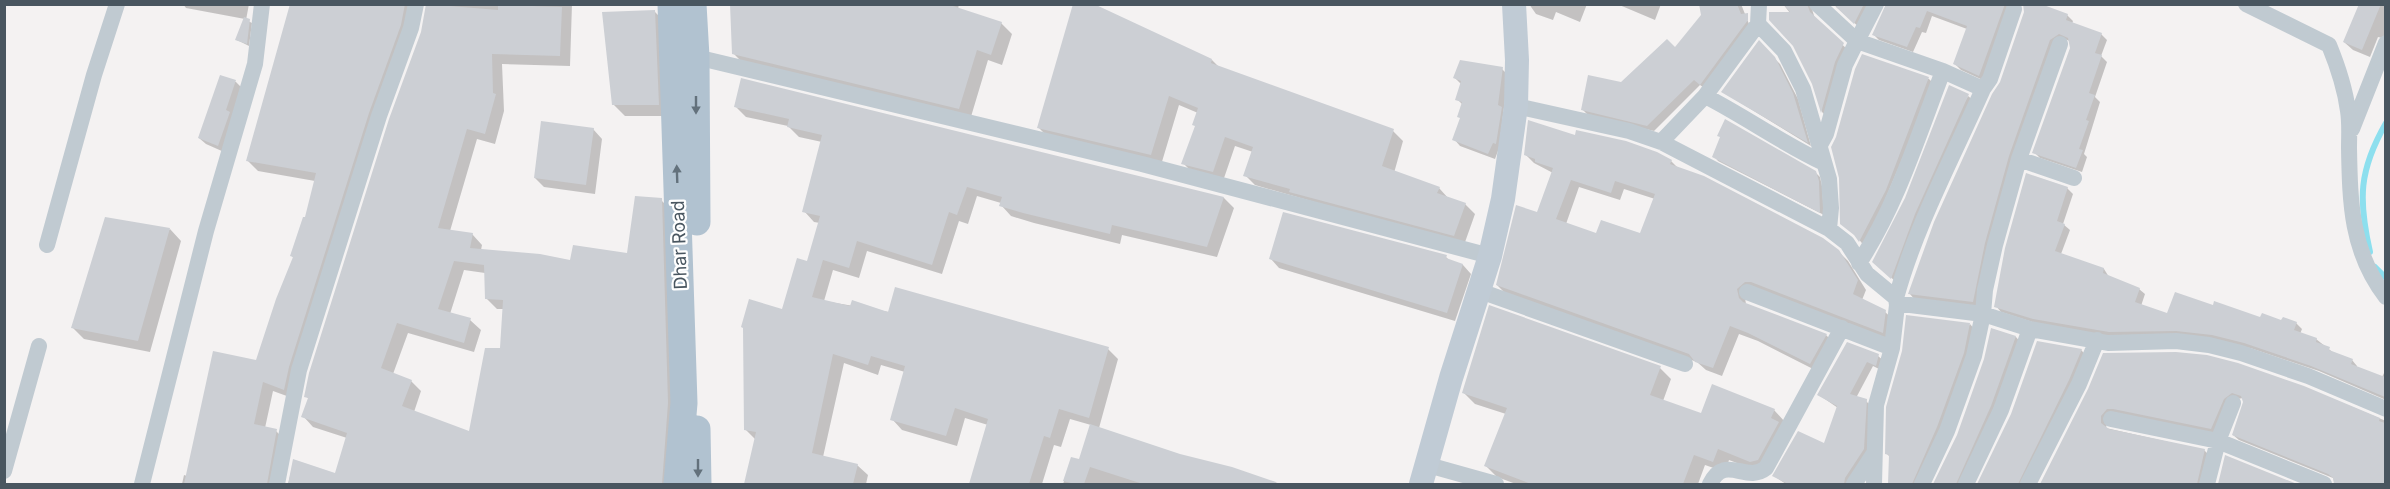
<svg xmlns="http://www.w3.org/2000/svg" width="2390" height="489" viewBox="0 0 2390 489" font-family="Inter,sans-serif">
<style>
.shadow{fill:#0003;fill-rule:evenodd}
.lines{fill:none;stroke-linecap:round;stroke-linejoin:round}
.stream{stroke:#8ddfee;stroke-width:6}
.building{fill:#cccfd4;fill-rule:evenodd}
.street{stroke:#c0cad1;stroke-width:16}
.secondary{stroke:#c0cbd5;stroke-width:24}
.primary{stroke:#b1c2d0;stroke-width:27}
.oneway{fill:#63717c}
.labels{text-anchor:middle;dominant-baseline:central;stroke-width:4.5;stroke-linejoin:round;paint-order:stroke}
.street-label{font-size:18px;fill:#495660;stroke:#fff}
</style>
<rect width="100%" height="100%" fill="#f4f2f2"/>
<path class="shadow" d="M183,4H249L246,20L252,23L249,46L237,40L245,19L186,8Z
M292,4H425L419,7L295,399L273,391L265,428L276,431L286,441L278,484H182L184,475L187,476L257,362L294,259L292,256L306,219L315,181L258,171L247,160Z
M427,4H572L570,66L502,64L504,111L495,144L477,139L450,231L472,234L482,245L481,250L571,262L628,254L661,200L671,210L672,484H288L294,461L336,475L347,438L313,427L303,416L309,399L306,396L423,31ZM464,270L485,273L486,298L497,309H504L502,350L471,433L414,412L421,391L411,381L393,374L408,333L474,352L481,330L470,320L450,314Z
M732,4H959L958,9L1001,23L1012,34L1002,65L988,60L970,120L745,65L734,54Z
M1529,4H1587L1580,22L1556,12L1553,20L1536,14Z
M1617,4H1661L1655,20Z
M1700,4H1741L1751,29L1707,90L1700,85L1654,131L1588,115L1582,109L1675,49L1703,16Z
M1783,4H1815L1812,9L1815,19L1849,51L1827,117L1822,112L1790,13Z
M1833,4H1873L1860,28Z
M1887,4L2018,5L1985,81L1961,70L1955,64L1967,29L1932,16L1926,33L1922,32L1913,52L1879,40L1874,35Z
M2360,4H2386V39L2378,37L2370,57L2353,50L2344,42Z
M655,12L666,23L670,116H625L613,104Z
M2067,15L2073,21L2072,24L2101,34L2107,40L2101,56L2107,62L2095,97L2100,102L2084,154L2087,157L2082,172L2040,158L2034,152L2071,48L2070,41L2064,39L1979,307L1915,300L1910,294L1993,95Z
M1759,43L1780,64L1798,99L1811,146L1723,92Z
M1863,56L1929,79L1934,84L1865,247L1857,237L1841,176L1837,138Z
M1212,60L1219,67L1393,131L1403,141L1394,173L1439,188L1449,199L1465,204L1475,214L1464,245L1255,185L1245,175L1253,152L1235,146L1223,181L1193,173L1183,163L1196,127L1198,113L1179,105L1161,165L1049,138L1039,128Z
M1502,69L1508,75L1499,148L1495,159L1460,146L1454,139L1461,119L1463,105L1457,99L1461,84L1455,78Z
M221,77L236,82L242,88L224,152L206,144L199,138Z
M1968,96L1973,100L1896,282L1874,262Z
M736,107L1224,198L1234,208L1217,257L1122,235L1120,244L1034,223L1011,216L1001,205V203L977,196L968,224L959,221L942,274L867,251L859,278L833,270L824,301L1108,349L1118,359L1099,428L1180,455L1281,484H1063L1072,459L1080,461L1091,425L1070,419L1061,447L1054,445L1042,484H971L988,425L965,418L957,446L902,430L892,419L905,372L881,365L878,375L844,363L823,457L857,465L868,475L866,484H746L756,440L745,429L783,311L808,263L820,223L814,222L804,211L822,142L799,137L788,126L746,117Z
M593,129L602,139L595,194L544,187L535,178Z
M1576,137L1671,161L1679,169L1838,251L1848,261L1866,290L1862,300L1885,312L1894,320L1892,341L1745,298L1746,304L1826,335L1835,344L1819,372L1758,341L1739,334L1722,376L1706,370L1697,362L1506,294L1497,285L1538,214L1553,173L1534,163L1525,154ZM1579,187L1620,200L1624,189L1655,199L1641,235H1597L1566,224Z
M1714,156L1815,172L1820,177L1822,186L1824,215L1718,161Z
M2067,188L2073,194L2063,224L2070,230L2061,254L2104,269L2109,277L2139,289L2145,294L2141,306L2168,315L2214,307L2261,319L2296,323L2302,329L2300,334L2316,339L2335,354L2352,360L2357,366V368L2382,377L2384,373L2386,374V400L2319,371L2250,348L2115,338L2039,324L2001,312L1996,306Z
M170,229L181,241L150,352L84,339L73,328Z
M1446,257L1450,261L1463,265L1471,274L1455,321L1279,268L1271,259Z
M1970,324L1975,330L1969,359L1918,484H1889L1890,457L1887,454Z
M1992,329L2016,337L2021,343L1962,484H1935L1958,436L1985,360Z
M1847,344L1878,356L1884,361L1881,370L1873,366L1856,398L1866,401L1871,406L1869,455L1850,484H1786L1774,476L1825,446L1838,408L1819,395Z
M2081,350L2087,356L2024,484H1979L2012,415Z
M1660,368L1671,379L1663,401L1701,415L1774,410L1785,422L1763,473L1729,460L1725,472L1705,465L1698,484H1516L1497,477L1486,466L1506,414L1475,404L1463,392Z
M2304,387L2386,421V484H2335L2333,478L2239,440L2233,435L2245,401L2243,398L2232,400L2217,434L2108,418L2106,428L2204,450L2210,456L2203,484H2041L2090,389Z
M2226,457L2293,484H2219Z"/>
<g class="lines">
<path class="stream" d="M2370,252C2358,199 2359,170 2386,123
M2375,267L2386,278"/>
</g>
<path class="building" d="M290,4H405L401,25L369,113L289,367L284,390L263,382L254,424L277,429L267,484H184L213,351L256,360L276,299L293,257L290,256L303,217H305L316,173L246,161Z
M426,4L498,10V5L562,7L560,56L492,54L493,93L496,94L485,134L467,129L438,228L473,233L470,248L540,254L570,260L573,245L627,253L635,196L662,198L668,403L662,484H288L293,459L335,473L347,433L301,417L308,398L304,397L309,373L389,119L421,32ZM454,261L484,265L485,299L503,300L500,348H485L469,431L402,406L412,380L381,368L397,323L464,343L471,318L438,309Z
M730,4H947L1002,22L991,55L977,50L959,109L732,54Z
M1073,4H1094L1212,59L1211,63L1394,129L1382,166L1440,187L1437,193L1466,203L1454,236L1289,192L1290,189L1243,176L1253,147L1225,137L1213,172L1181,164L1195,126L1192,125L1198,108L1169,96L1151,155L1037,128Z
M1699,4H1737L1741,14L1748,13V20L1700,85L1694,80L1647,126L1581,110L1588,75L1621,82L1667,39L1675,47L1701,15Z
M1783,4H1807L1810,12L1844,43L1835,62L1821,113L1812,84L1793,46L1769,20V12H1790Z
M1838,4H1864L1854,24L1836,7Z
M1886,4H2005L1979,76L1953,64L1967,26L1927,11L1920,28L1916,27L1907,47L1872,35Z
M2023,4H2041L2068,14L2066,20L2102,33L2095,53L2102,55L2089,93L2095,95L2086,120L2089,121L2079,149L2083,150L2076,168L2032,153L2070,48L2068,38L2059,34L2050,40L2009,156L1985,243L1973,302L1908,294L1934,222L1992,94L2000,82L2024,12Z
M2359,4H2381L2362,50L2343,42Z
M655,10L659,105H612L602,12Z
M244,17L250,19L247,44L235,40Z
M1759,40L1775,57L1793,93L1808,143L1721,92Z
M1862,54L1929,77L1886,190L1859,242L1854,235L1840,224L1839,178L1831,147L1836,137L1855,69Z
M1460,60L1503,67L1498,105L1502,107L1496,144L1493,143L1488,154L1452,140L1460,118L1457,117L1462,102L1455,100L1461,81L1453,78Z
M220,75L236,80L226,110L230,112L218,146L198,138Z
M741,78L1224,197L1207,247L1112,225L1110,234L1023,213L999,206L1002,197L967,187L957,215L949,212L932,265L857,241L849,268L823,260L812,297L850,306L852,300L888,312L895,287L1109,347L1089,418L1059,409L1050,438L1044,436L1029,484H969L988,419L955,408L946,436L890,420L905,366L871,356L868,365L833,354L812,453L858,464L853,484H744L756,432L744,430L743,328L741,327L749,299L782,309L797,258L807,261L820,216L802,212L822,135L787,127L789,119L734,107Z
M1949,85L1969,94L1915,214L1891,279L1872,262L1905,198Z
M1725,119L1816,171L1819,181L1820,213L1712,157L1720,137L1717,136Z
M1528,120L1575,135L1576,130L1626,141L1657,152L1672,160L1670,164L1704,176L1823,238L1839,250L1858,280L1853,294L1886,310L1883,333L1751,282H1745L1737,289L1739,298L1743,302L1827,334L1810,364L1748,333L1730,326L1713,368L1695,362L1689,354L1496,285L1516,205L1537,212L1553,168L1535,162V159L1524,155ZM1571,180L1611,193L1615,181L1655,194L1640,233L1601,220L1596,233L1556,219Z
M541,121L594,128L586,185L534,178Z
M2026,173L2068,187L2057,221L2065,224L2055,251L2104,268L2103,273L2140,288L2135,302L2167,313L2175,292L2213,305L2214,301L2260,317L2262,313L2281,320L2283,317L2297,322L2294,330L2317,338L2316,342L2330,347L2329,350L2353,359L2351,364L2385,377V397L2311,366L2244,343L2212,335L2176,331L2109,332L2033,319L1994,307L2005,248Z
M1283,212L1447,255L1446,258L1463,264L1447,313L1269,259Z
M105,217L170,228L138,341L71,328Z
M1489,305L1661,366L1650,395L1701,413L1712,384L1775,409L1771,418L1779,422L1758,460L1750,462L1718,449L1713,462L1694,455L1683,484H1531L1484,466L1507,408L1462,393Z
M1906,315L1970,323L1964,353L1937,427L1912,484H1888L1889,455L1885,454L1886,407L1902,351Z
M1991,328L2016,336L1991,406L1956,484H1933L1957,435L1984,359Z
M2037,341L2082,349L2069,380L2018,484H1977L2011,414Z
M1847,342L1879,354L1876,366L1867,362L1850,394L1867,399L1864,449L1845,478L1844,484H1788L1772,476L1798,431L1824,443L1837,406L1817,395Z
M2176,352L2207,355L2238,363L2304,386L2380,418L2379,421L2385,423V484H2334L2333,478L2328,474L2232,435L2243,402L2241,396L2232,393L2224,399L2211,429L2113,409H2107L2101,416V423L2109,429L2205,449L2197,484H2040L2088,389L2103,353Z
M1090,424L1180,454L1232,467L1276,482L1275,484H1143L1090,467L1084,484H1075L1063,481L1071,457L1079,459Z
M2225,455L2297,484H2218Z"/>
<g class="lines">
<path class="street" d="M1817,4L1857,41L1845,65L1826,134L1820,145
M1876,4L1857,41L1943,71
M2246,4L2329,45C2338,67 2345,88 2348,111C2350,123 2349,136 2349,148C2350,203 2351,252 2386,297
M1758,24L1784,51L1803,89L1829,179L1831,208L1829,229
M696,57L1142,164L1490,256
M1983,89L1990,79L2014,9
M1705,96C1746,117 1783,144 1824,163
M1516,106L1629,131L1661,142L1829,229L1847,243L1867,274L1896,298L1897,305L1892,348L1876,405L1874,484
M2352,129L2386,43
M1661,142L1705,96L1758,24L1759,4
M2019,159L2074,178
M47,245L94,75L117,4
M1859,263C1897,205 1918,136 1943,71L1983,89C1953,157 1916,225 1896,298
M1480,291L1685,364
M1747,292L1892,348
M1897,305H1910L1983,314L2030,329L2108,343L2176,341L2209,345L2241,353L2308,376L2386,409
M2111,419L2218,441L2324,484
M1428,465L1496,484
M4,471L39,346
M142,484L206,231L255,64L262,4
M277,484L299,370L379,116L411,28L416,4
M1710,484C1725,453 1746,484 1766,468L1842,328
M1854,484L1873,455
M1922,484L1947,431L1974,356L1983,314L1985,290L1995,245L2019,159L2060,44
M1966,484L2001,410L2030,329
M2028,484L2079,384L2097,340
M2207,484L2218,441L2233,403"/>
<path class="secondary" d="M1421,484L1451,378L1490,256L1503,199L1516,106L1517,60L1514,4"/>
<path class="primary" d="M671,4L684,403L677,484
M693,4L696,57L697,222
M697,429L698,484"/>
</g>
<defs><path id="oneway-solid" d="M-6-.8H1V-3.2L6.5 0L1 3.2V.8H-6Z" transform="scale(1.5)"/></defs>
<g class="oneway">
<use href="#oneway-solid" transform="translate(696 105) rotate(90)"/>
<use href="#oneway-solid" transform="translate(677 174) rotate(-92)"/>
<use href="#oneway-solid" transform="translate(698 468) rotate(90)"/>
</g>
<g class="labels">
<g class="street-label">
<text transform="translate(679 245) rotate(-92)">Dhar Road</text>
</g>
</g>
<rect width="2390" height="489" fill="none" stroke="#495660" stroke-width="12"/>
</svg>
